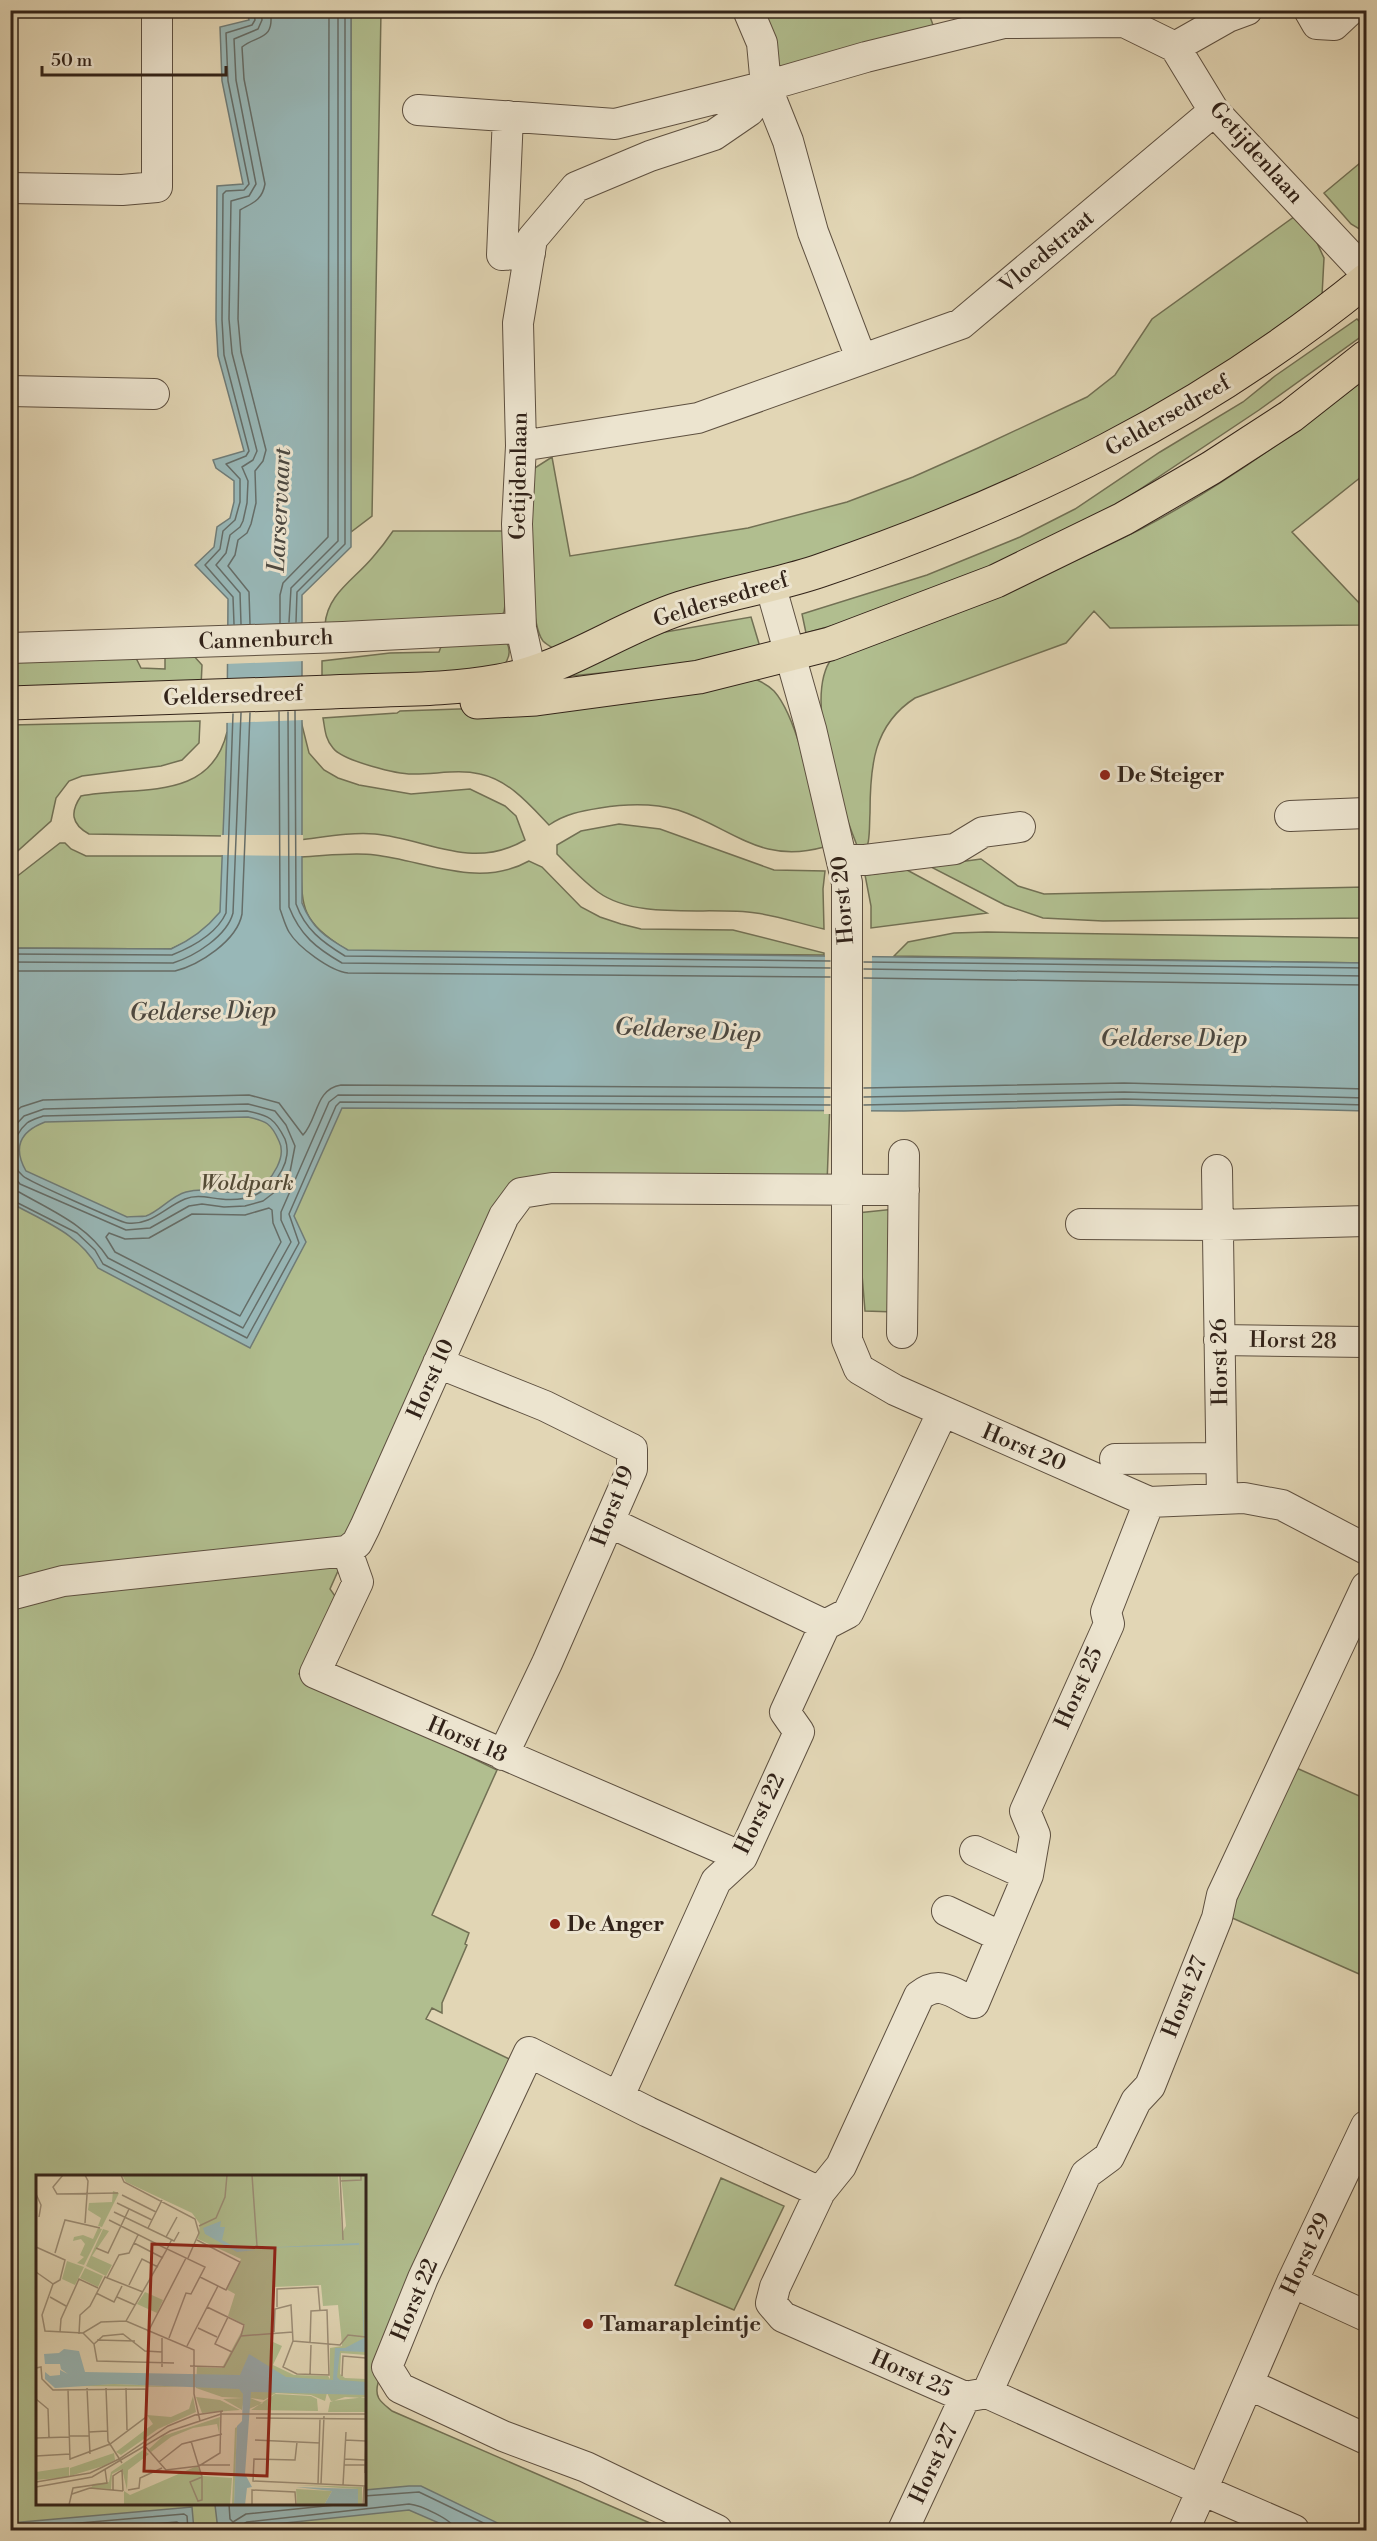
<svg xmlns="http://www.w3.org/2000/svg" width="1377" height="2541" viewBox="0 0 1377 2541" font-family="'Libre Bodoni',serif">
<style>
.green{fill:#b1be8f;stroke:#727054;stroke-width:1.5;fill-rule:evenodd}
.water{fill:#98b7b7;stroke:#6f7c78;stroke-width:1.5;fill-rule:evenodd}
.pier{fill:#e2d6b5}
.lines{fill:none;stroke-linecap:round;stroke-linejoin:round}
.shore{stroke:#656d68;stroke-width:1.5}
.minor-casing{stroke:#5e5040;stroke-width:32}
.major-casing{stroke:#322319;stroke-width:35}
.minor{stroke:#ece4cf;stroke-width:30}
.major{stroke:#e2d6b5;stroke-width:33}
.poi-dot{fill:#8f2418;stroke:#ece4cf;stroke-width:2}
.labels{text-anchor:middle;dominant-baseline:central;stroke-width:6;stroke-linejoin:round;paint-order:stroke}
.street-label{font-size:22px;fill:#322319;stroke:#ece4cf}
.poi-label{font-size:22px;font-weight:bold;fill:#322319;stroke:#ece4cf;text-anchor:start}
.park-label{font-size:22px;font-style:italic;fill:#524a36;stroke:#ece4cf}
.water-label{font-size:24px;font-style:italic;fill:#4c4840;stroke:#ece4cf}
.inset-road{fill:none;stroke:#9c8e77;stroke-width:1.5}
.view{fill:#8f2418;fill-opacity:0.15;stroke:#8f2418;stroke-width:3}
.inset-edge{fill:none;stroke:#322319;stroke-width:3}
</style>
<rect width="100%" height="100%" fill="#e2d6b5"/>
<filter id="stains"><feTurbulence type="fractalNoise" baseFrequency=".00333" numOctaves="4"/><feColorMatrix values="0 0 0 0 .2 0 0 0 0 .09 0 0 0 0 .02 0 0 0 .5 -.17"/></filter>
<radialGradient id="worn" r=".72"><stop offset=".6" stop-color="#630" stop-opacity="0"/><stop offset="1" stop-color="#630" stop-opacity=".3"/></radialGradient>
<path class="green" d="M351,11H381L372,516L351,532Z
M759,11H928L933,25L781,80Z
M1366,158V233L1351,224L1324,193Z
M1298,214L1312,232L1324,258L1322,296L1290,322L1054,474L562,654C557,650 548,646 543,641C527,621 529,503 527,473L552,457L570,556L748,528L847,502L913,477L978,448L1087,397L1115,375L1152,319Z
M1357,319L1366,328V333L1259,410L1097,518L1008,563L859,618L806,633L802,614L927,575L1020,537L1075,509L1160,452L1243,402L1275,376Z
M1366,378V473L1292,532L1362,606L1361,625L1110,628L1094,611L1066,643L915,698C873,725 870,767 870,813C869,829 871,844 862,858C844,814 801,699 832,658C936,619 1040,580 1139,530C1220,488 1295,434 1366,378Z
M393,531H504L505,605L504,612L498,620L325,625C327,594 354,580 373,557C380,549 387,540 393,531Z
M751,617L760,647L674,666L570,676L637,637Z
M507,643C514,657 503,667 493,677L322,681V661L390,653L439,652L442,644Z
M165,655H193L202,665L201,687L11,695V658L135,656L141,668L165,669Z
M755,679C762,682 768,685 774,691C800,720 815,808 824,847C760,865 733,828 678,810C653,803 625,804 600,808C581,811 565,814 549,825C530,805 509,780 480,774C459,769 437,774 415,774C399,775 343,761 333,748C325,739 325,729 323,718L397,713L400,711L488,708Z
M200,721L199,743L182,760L161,766L82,776L69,781L56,798L51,821L11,857V725Z
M301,721L309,753L324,770L338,778L359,785L411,794L470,789L505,806L516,816L525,840C471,871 428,839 375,834C350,832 325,837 300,840L295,903L325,949H345C299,919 302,908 301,857C325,856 351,852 375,855C426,861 479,889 529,861L542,867L581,907L600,917L621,924L641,929L733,930L824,953V955L446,952L835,963L827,1184L539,1180L350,1544L330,1589L335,1596L299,1674L497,1770L432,1915L469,1933L465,1944L467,1945L442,2003V2013L432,2008L426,2019L526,2067L452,2215L378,2383C374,2398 381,2402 392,2411L666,2530H11V954L183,955L225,926L300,787ZM38,2176H364V2504H38Z
M227,732L224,836L89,834C71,824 70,812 81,796C135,785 210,804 227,732Z
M619,824L660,829L774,870L825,871L823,889L824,929C801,924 779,916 756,913C709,906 638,921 598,892C583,881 570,867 557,854V845L581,831Z
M60,843H65L71,849L86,856H223C223,868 223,904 220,913C212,930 187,942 171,949L11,948V881Z
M981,859L1018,886L1044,894L1366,887V918L1103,921L1043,918L1005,905L929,866Z
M907,870L987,913L871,928V906L865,875Z
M987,932L1366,938V963L894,956L908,942L954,933Z
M895,1209V1312L865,1311L857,1213Z
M1292,1766L1366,1799V1977L1230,1917L1234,1894Z
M721,2178L784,2206L734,2310L675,2285Z"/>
<path class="water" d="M247,11H351V547L302,595V903C312,928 325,937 348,950L1366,963V1111L1124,1105L904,1111L342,1108L294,1216L306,1242L250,1348L98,1268C80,1234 43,1221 11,1203V948L171,949C191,940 206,929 220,912L227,732L228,599L195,565L214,547L217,527L230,518L234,502V481L216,468L213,460L244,451L218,356L216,320L217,186L243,184L222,81L220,27L249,20ZM248,1117C266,1121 271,1123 279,1141C283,1149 281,1159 277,1167C255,1211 220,1183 186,1192C171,1196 160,1211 146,1216C140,1217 133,1216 127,1217L26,1171C13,1148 19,1132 45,1122Z
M409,2486H421L512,2530H455L409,2510L218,2530L215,2505L364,2504L365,2490Z
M192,2507L194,2530H11V2523Z"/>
<path class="pier" d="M305,623V661L225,664V626Z
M224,686L305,706L304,720L224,723Z
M221,835H303L304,856L220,855Z
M825,952L872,953L871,1114H824Z"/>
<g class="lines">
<path class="shore" d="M289,622L291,588L338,541V10
M296,622L297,592L345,544V10
M280,623V595L283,583L328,537L329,10
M234,624L233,597L205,565L220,549L223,531L235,520L240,502V479L226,464L246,456L249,451L224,355L222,320L223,194L226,191L244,190L249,184L228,81L226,33L252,25L255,20L253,10
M241,624L240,593L216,565L226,553L230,535L240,527L243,521L247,503L248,481L242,467L253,460L257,451L232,353L229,319L231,201L249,196L256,184L236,80L234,39L258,29L262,20L261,10
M250,624L249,592L228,566L235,555L238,540L247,533L251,524L256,503L255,471L263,461L266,450L241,352L238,319L240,210C252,203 262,201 265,184L244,79L242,47C256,35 276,41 270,10
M295,711L296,904C305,929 322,942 345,956L830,961
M279,712L280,909C283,917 285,925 289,932C298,947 330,971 348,973L830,977
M288,712L289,907C300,935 316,948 342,963L830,968
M10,954L172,955C192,947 217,933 226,913L233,714
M10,962L173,963C195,956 227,936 233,913L241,713
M864,962L1366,968
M864,969L1366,976
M10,971H175C199,965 237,941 242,914L250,713
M864,978L1366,985
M864,1088L1124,1083L1366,1089
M864,1097L1124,1092L1366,1098
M864,1105L1124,1099L1366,1105
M247,1111C269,1115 275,1119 285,1139C289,1149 287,1161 282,1170C270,1193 247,1202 221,1199C209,1198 197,1194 185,1199C165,1207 151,1226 127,1223C120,1222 28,1181 23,1176C7,1163 12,1136 27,1123C31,1120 38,1118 43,1116Z
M10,1117L21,1107L43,1100L249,1095L279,1103L303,1135C318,1119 315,1089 341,1085L830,1088
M10,1131L24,1116L44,1109L248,1104L275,1111L286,1125L295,1146L290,1172L280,1188L263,1201L245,1206L224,1207L202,1204L189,1206L150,1228L126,1230L20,1184L10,1171
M10,1191L19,1192C52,1211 87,1225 108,1258L243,1328L291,1242L281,1220V1212L329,1102L338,1095L830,1097
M10,1199L77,1233L95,1250L103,1264L247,1338L299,1243L289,1214L336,1106L340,1102L830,1105
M269,1208L272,1210L273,1223L281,1242L240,1316L115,1252L106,1237L109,1233L125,1239L149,1238L192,1214L245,1215Z
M364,2496L419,2492L498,2530
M229,2504L230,2519L233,2522L246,2514L345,2504
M10,2529L184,2514L187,2516L188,2530
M81,2530L177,2522L180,2524L181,2530
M241,2530L242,2525L247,2522L409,2504C420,2505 454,2520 455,2530"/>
<g class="minor-casing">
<path id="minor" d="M748,10L762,43L766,86L788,141L813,232L861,358
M1309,10L1317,24L1334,25L1350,10
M1175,47L1228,17L1247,10
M418,110L615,124L766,86
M508,116L502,255L530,253
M10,188L122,190L157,187V10
M10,391L154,394
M521,446L698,418L961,324L1214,111
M770,584L811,729L847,883V1340L859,1369L895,1390L1149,1502L1244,1498L1282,1505L1366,1549
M10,648L343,637L521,628
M536,696L521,628L517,524L521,446L518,323L532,239L576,187L650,156L714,135L749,111L766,86L866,57L1004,23L1124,22L1175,47L1214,111L1366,273
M1290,816L1366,813
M842,860H865L955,849L983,832L1020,827
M1217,1170L1222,1499
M1081,1224L1218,1225L1366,1221
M902,1333L904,1155
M1219,1340L1366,1342
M438,1363L545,1406L632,1449V1469L547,1663L503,1755
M1115,1459L1221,1458
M1149,1502L1106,1612L1109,1624L1025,1811L1035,1835L1028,1875L974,2003C953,1993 940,1979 919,1996L841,2166L820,2192L775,2287L771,2303L783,2317L965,2397L987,2393L1202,2490L1184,2530
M609,1522L825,1625
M347,1551L358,1582L315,1673L742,1857
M10,1595L63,1581L347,1551L357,1543L365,1527L504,1216L521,1193L552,1188L904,1190
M975,1851L1028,1875
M947,1911L1002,1937
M619,2096L716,1881L742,1857L799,1732L785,1712L825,1625L848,1613L942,1413
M1292,2282L1366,2316
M1248,2384L1366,2439
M987,2393L1086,2174L1109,2157L1136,2101L1150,2086L1217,1918L1222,1895L1366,1587
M717,2530L586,2467L503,2436L400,2388L387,2367L423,2278L529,2052L648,2112L820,2192
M903,2530L965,2397
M1294,2530L1202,2490L1292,2282L1366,2126"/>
</g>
<g class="major-casing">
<path id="major" d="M477,702L536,699L699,677L830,644L996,581L1123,519L1211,468L1291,416L1366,357
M10,703C118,700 225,696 331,692C387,689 444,691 499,681C564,670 619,628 681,608C727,593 776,586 822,570C1023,501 1201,415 1366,280"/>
</g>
<use href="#minor" class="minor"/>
<use href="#major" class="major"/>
</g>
<g class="poi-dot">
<circle cx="1105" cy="775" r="6"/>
<circle cx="555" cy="1924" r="6"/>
<circle cx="588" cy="2324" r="6"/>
</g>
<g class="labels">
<g class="street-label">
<text transform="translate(1256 153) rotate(48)">Getijdenlaan</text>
<text transform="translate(1047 252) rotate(-40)">Vloedstraat</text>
<text transform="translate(1168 416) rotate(-30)">Geldersedreef</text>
<text transform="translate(519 476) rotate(-89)">Getijdenlaan</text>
<text transform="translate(721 600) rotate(-17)">Geldersedreef</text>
<text transform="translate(266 640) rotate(-2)">Cannenburch</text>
<text transform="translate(233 696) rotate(-2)">Geldersedreef</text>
<text transform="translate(843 900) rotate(-95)">Horst 20</text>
<text transform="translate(1293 1341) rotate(1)">Horst 28</text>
<text transform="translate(1220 1362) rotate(-91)">Horst 26</text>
<text transform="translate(431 1379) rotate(-66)">Horst 10</text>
<text transform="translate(1024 1448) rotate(23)">Horst 20</text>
<text transform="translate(613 1506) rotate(-69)">Horst 19</text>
<text transform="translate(1079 1688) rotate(-66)">Horst 25</text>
<text transform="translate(467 1740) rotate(23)">Horst 18</text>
<text transform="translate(760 1814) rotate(-64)">Horst 22</text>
<text transform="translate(1185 1997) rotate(-68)">Horst 27</text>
<text transform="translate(1306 2254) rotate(-65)">Horst 29</text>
<text transform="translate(415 2300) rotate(-67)">Horst 22</text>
<text transform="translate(911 2374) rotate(24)">Horst 25</text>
<text transform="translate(934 2464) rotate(-65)">Horst 27</text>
</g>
<g class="poi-label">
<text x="1117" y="775">De Steiger</text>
<text x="567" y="1924">De Anger</text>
<text x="600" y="2324">Tamarapleintje</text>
</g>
<g class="park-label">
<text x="247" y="1183">Woldpark</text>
</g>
<g class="water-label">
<text transform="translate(280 510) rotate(-87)">Larservaart</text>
<text transform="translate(203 1012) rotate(-1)">Gelderse Diep</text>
<text transform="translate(688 1031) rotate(3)">Gelderse Diep</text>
<text x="1174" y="1039">Gelderse Diep</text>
</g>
</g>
<g transform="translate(36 2175)">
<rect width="330" height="330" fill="#e2d6b5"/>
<path d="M86,0H302L306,58L310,51L305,0H330V180L305,178L304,199L309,203L330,204V222L295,226L291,218L289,226L275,220L240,218L228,225L214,223L227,228L213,234V229H207L206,235L187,224L207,223L186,222L160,213L161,192L186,193L209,150L192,141L199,119L190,114L205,84L162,64L164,49L156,38L90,7ZM285,110L287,131L302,130L305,159L306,171L294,173V204L292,201L258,200L237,190L246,171L237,167L236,158L238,112ZM77,16L83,18L66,52L62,51L65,43L52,35L53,28L76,27ZM62,53L66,54L48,90L41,88L48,82L44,80L49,69L45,64L37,66L38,62L47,60L57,64ZM67,54L73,56L56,81L76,90L70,101L50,91ZM31,86L48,92L39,110L26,104ZM49,93L67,101L62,112L44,103ZM109,117L127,125L121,138L101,129ZM78,209L103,210L154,212L34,211ZM239,219L275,221L281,224L282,236L215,235ZM157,221L160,237L122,254L85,280L80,277L117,249L111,240L135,242L153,234ZM160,222L184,225L204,235L166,238ZM309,222L330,223V237H292L294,227ZM184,242L183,258L181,249L157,253L135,262L115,277L113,274L127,261ZM201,252L198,330H196L199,253ZM107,275L113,279L92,295L91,315L86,294L76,299L75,314L55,313L57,309L73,307L75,297ZM78,278L79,285L67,291L34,301V293ZM161,291L167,301L196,303L194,330H88V316L94,320ZM33,292V302L0,305V297ZM260,310L326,312V330H322V314ZM260,314L296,316L288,330H261Z" fill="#b1be8f" fill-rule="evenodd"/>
<path d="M185,46L184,52H189L186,65L202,74L220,75L201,77L169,59L167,53ZM323,68L327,108L323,70L222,73ZM325,110L330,177L304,176L301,202L304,205L330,207V220L215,217L209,299L216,312L211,313L209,330H198L201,251L206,246L207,219L203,214L78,209L19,213L9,204V197L14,201L24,200V195L32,199L25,194L24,189H9L8,179L23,178L28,174L43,176L49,197L204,200L213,179L250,202L297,205L299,173H309L328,163ZM260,312L322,314V330H288L296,316Z" fill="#98b7b7"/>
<path class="inset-road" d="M27,0L17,12L21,19L82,18M49,0L52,6L49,48M85,0L88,7L159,44L163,58L152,83M216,0L221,71M304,0L307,65M304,6L325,5V0M0,19L5,30L3,42M86,20L120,37M81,28L116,45M78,37L130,62L141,42M73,45L131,74L90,146M163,51L180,43L189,22L191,0M112,53L126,25M130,62L138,66L143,57M161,65L204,87L190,115L164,102M98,68L127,83M0,72L29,85L24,105L17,109M60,73L72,78L93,34M19,78L29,45L64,53M0,97L17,109L6,140L9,156L47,158L65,147L90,146L158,175V219L164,246M71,103L83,80L93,78L102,60M93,110L106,84L122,92M60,118L78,127L86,111M14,122L30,131M81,122L99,130M171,132L208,150L205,161M241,132V114L282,112L284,136M192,142L179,169L196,177M162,153L181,162M24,157L25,144L43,104L62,113M112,157L150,83M238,157L239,134L255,130L257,166L304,170L312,160L330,162M47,158L58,169L61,186L138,188M43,159L44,140L54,131L69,102L107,117M133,163L150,118L155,119L169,92L131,74L136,64M61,165L99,166M257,166L247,192L261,199L293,200L291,135L275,136L274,169M58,169L67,161L87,159L109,176L126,177M151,171L182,111M154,191L188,192L205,161L257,157M126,192V163M0,193L5,192L6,204L17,215L110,214V242L74,269L34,284M274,199L275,170M306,201L307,181L330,183M51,213L54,279M70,213L72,266L86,288M90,213L91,255M32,214L34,285M0,224L12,234L13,262M220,243L330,244M53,257L71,256M33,261H53M0,263L33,262M219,265L284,268M309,265L330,266M155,266L166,302V325L162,326L154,307L166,302M261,267L259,285L218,284L217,306L330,311M108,270L130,295L163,291L184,278L185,237M0,281L34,279M309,284L329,285M123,287L146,269L186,259M163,290H194M308,290H329M329,298L330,264M0,307L54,298L83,284L132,251L159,240L187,236M282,309L284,244M285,309L288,241M307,310L310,257M0,312L56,302L134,256L185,239H330M54,313L87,316M77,315V301L86,295L87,316M92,315L103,313L104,303L126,293M36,319L54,313M33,330L37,313L71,308L69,294M216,330V315L259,317L260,330M327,330L328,311"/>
<path class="view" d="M116,69L239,73L231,301L108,296Z"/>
<rect width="330" height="330" class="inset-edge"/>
</g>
<rect width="1377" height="2541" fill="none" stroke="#e2d6b5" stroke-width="36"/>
<rect x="12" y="12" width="1353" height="2517" fill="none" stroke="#322319" stroke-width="3"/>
<rect x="18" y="18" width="1341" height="2505" fill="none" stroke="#322319" stroke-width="1.5"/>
<path d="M42 66v9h184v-9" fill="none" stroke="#322319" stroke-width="3"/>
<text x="51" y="66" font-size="18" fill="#322319" stroke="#ece4cf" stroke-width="4.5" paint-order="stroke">50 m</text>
<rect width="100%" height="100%" filter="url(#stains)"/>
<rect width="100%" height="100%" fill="url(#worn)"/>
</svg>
